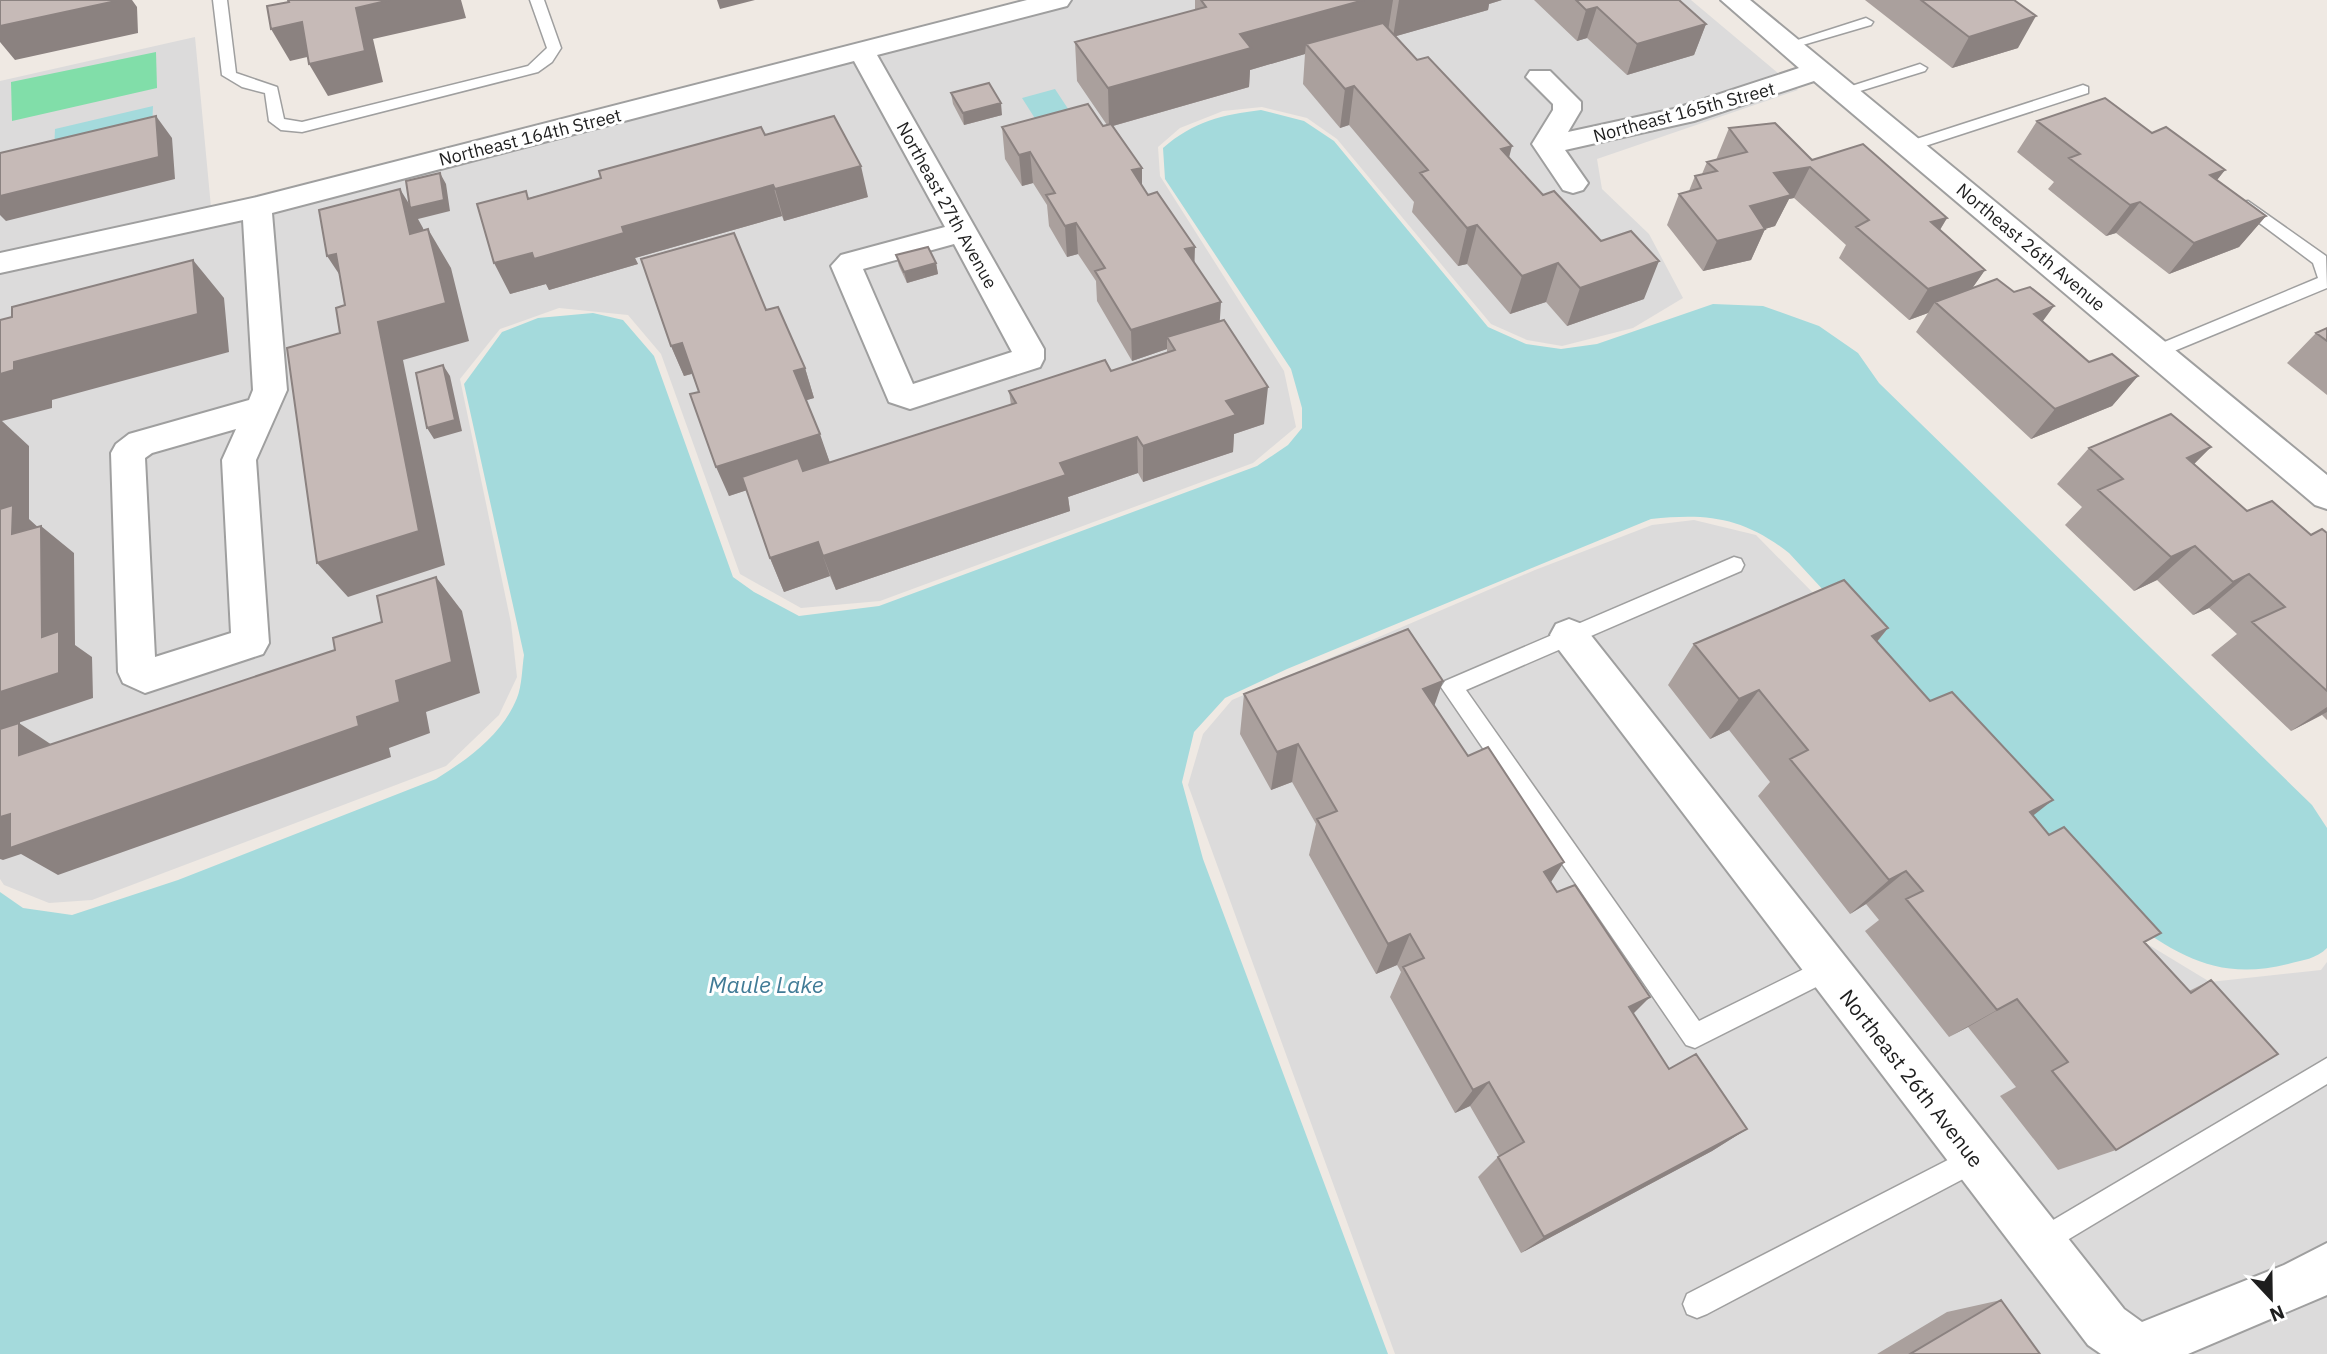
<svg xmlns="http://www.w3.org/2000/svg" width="2327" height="1354" viewBox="0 0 2327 1354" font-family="'IBM Plex Sans',sans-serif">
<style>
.residential{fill:#dcdbdb}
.pitch{fill:#81dea9}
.water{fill:#a4dadc}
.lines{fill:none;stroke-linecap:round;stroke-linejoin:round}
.lane-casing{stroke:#9f9f9f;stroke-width:3}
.street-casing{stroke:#9f9f9f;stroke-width:4}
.lane{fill:#fff;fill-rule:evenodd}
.street{fill:#fff;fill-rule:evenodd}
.wall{fill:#aaa09d}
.shaded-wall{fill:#8b8280}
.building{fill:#c6bab7;stroke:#8b8280;stroke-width:2}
.labels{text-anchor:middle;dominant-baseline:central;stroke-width:6;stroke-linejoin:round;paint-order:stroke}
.far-street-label{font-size:18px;fill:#1e1e1e;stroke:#fff}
.street-label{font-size:21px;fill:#1e1e1e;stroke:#fff}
.water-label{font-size:23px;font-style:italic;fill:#417b96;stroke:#fff}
</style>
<rect width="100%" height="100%" fill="#efe9e3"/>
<path class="residential" d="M1071,0H1691L1798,90L1597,159L1602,189L1649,234L1683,298L1633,328L1562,346L1527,340L1491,324L1337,139L1307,118L1262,107L1223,111L1180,128L1158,147L1160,176L1284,371L1296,427L1253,463L880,601L801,608L740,574L661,354L628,315L559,308L500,329L460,379L511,623L517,677L499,715L446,766L92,900L49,903L4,885L0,879V81L195,37L212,218Z
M1694,520L1756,535L1876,657L2144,942L2210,982L2321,970L2327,962V1354H1395L1188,785L1203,734L1232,700L1535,570L1652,525Z"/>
<path class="pitch" d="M156,52L157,88L12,121L11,82Z"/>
<path class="water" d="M1055,89L1082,130L1048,139L1022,98Z
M153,106L152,128L54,151L55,129Z
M1261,110L1304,121L1334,141L1488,327L1526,344L1561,349L1597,344L1713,304L1763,306L1819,326L1858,353L1879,383L2312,805L2327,828V948C2316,959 2303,960 2288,964C2220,981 2180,957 2127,919L1789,553C1743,517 1707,513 1651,519L1287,669L1225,698L1194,732L1182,782L1203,859L1388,1354H0V892L23,908L72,915L178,880L436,779C468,759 502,735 517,698C522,686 522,668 524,655L464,384L502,332L538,318L593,313L623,320L654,356L733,577L754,592L799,616L879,606L1257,466L1288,445L1302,428V408L1291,369L1165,179L1163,148C1194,121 1222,115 1261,110Z"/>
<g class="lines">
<g class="lane-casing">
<path id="lane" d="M213,0H227L236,73L277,87L284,119L302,122L528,66L547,48L530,0H544L561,48L552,62L538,72L302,132L281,130L269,121L265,93L242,87L222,75Z
M1866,18L1873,22L1871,25L1789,49L1782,45Z
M1920,64L1927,68L1925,71L1844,96L1836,91Z
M2083,85L2088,87V93L1916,149L1910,151L1902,146L1904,143Z
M2248,201L2326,256L2327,288L2162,356H2150L2147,352L2150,348L2318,278L2313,263L2242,210V202Z
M1734,557L1741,559L1744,565L1741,571L1466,690L1699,1021L1820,961L1828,957L1836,961L1840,969L1836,977L1695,1048L1686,1045L1441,687L1445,681Z
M2327,1058V1084L2049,1251L2040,1255L2031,1251L2027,1242L2031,1233Z
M1975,1146L1984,1150L1988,1159L1984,1168L1707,1314L1697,1318L1687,1314L1683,1304L1687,1294Z"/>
</g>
<g class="street-casing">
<path id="street" d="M1027,0H1071L1067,6L877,55L1044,349V359L1040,367L910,409L889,402L831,266L841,255L945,227L854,61L272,213L287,390L256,460L269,643L263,654L145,693L123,683L118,672L111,453L116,444L129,434L249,400L253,390L243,220L0,273V253L257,197ZM954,244L1012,352L913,384L863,269ZM236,429L222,460L231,633L155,657L145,458L152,453Z
M1721,0H1750L2327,475V509L2315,505L1814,81L1694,121L1565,150L1588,183L1583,190L1573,193L1563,190L1532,144L1553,110V104L1526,77L1530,71H1550L1581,102V110L1568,132L1674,109L1799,68Z
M1569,619L1582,624L2124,1309L2142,1322L2284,1265L2327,1243V1295L2188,1354H2101L2088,1345L1556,646L1550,635L1556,624Z"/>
</g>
<use href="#lane" class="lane"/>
<use href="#street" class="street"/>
</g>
<path class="wall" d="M1195,0H1502L1489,4L1488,10L1396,36L1543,195L1644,299L1567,326L1546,302L1510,314L1467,264L1458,266L1412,212L1414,202L1349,125L1340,128L1303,84L1305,54L1250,70L1249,87L1113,126L1142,168V186L1195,264L1264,424L1234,434L1233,452L1143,482L1138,473L1068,497L1070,511L836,590L830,576L784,592L770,558L747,490L729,496L699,392L692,374L684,376L671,346L805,368L814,398L806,400L830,463L1011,405L1009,391L1111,371L1167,353V349L1132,361L1097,301L1096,281L1078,254L1067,257L1049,226L1047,205L1033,183L1022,186L1005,159L1002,127L1103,126L1107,125L1077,81L1075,42L1195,10Z
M1534,0H1679L1706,24L1694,55L1627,75L1587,38L1577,41Z
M1865,0H2014L2018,48L1952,68Z
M951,93L1002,115L964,125L953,104Z
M2037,121L2152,133L2225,170L2217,180L2266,216L2239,247L2169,274L2116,233L2106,236L2048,189L2054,182L2017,152Z
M1729,128L1812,160L1947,218L1940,230L1985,270L1972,288L2042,321L2089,362L2138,376L2112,406L2031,439L1916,332L1928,313L1909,320L1839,258L1846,245L1794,198L1789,199L1775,226L1765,229L1751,260L1703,271L1667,225L1679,194L1689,191L1695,176L1702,174L1707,162L1716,160Z
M765,135L868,197L784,221L782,216L635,258L638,264L549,290L546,284L510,294L529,198Z
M896,255L936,263L938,274L907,283L899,266Z
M2327,328V395L2287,363L2316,333Z
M2211,447L2194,464L2247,511L2311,535L2327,533V720L2322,715L2291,731L2211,655L2237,634L2209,608L2193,615L2157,580L2134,591L2065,525L2082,507L2057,484L2089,448Z
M1888,628L1877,642L2189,991L2211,980L2116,1150L2058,1170L2000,1096L2016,1087L1968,1027L1949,1037L1865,931L1879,920L1866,904L1850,914L1758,796L1770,782L1729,730L1710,739L1668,685L1694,644Z
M1244,694L1434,706L1551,883L1633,1014L1669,1069L1747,1129L1712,1151L1521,1253L1478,1177L1499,1156L1470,1106L1455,1113L1390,997L1401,972L1397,965L1376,974L1309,855L1316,824L1292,782L1271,790L1240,734Z
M2001,1300L2040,1354H1877L1947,1312Z"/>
<path class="shaded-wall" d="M116,0H132L137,7L138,33L15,60L0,42V26Z
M390,0H461L466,18L373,39L383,82L328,96L309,64L356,8Z
M717,0H755L720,9Z
M1364,0H1393L1388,31L1306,44L1305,54L1250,70L1249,87L1109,127L1108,88L1240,34Z
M1399,0H1502L1489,4L1488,10L1393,37Z
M1597,7L1587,38L1577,41L1586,10Z
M2036,16L2018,48L1952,68L1969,37Z
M302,22L320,54L290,61L271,29Z
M1706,24L1694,55L1627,75L1637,44Z
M1354,86L1349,125L1340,128L1345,89Z
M1001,103L1002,115L964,125L963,113Z
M156,116L172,138L175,179L6,221L0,215V196Z
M1512,146L1502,185L1501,149Z
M1030,152L1033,183L1022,186L1019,155Z
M861,166L868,197L784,221L775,189Z
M1810,167L1794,198L1789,199L1775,226L1758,231L1765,229L1751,260L1703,271L1717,241L1750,206L1774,173Z
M1142,168V199L1132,170Z
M2225,170L2200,201L2210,175Z
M440,173L446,184L450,211L418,219L423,228L433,272L410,234L400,189L411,207Z
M773,185L782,216L635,258L638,264L549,290L546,284L510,294L494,263Z
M2140,202L2116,233L2106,236L2130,205Z
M2266,216L2239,247L2169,274L2194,243Z
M1947,218L1928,249L1931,222Z
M1076,223L1078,254L1067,257L1065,226Z
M1477,225L1467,264L1458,266L1467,228Z
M428,229L451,268L469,341L403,360L445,565L348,597L317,563L378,322Z
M1195,247L1194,277L1185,249Z
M336,254L353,295L327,256Z
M193,260L224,298L229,352L52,400V408L2,421L29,446V519L41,530V526L74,553L75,645L92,657L93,698L0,729V692L42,637L12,534L0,515V374L14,362Z
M1659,261L1644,299L1567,326L1580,288Z
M936,263L938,274L907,283L904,272Z
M1558,263L1546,302L1510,314L1522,276Z
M1985,270L1964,300L1935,302L1928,313L1909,320L1928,289Z
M1221,302L1219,333L1167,337V349L1132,361L1131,330Z
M2054,306L2031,337L2034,314Z
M682,343L694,373L684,376L671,346Z
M443,365L450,376L462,431L434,439L427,428Z
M805,368L814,398L804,401L794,371Z
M2138,376L2112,406L2031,439L2055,409Z
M1268,387L1264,424L1234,434L1233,452L1143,482V446L1226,401Z
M820,434L830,463L729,496L716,467Z
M1137,437L1138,473L1068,497L1070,511L836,590L823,556L1060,463Z
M2211,447L2174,484L2187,458Z
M818,542L830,576L784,592L770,558Z
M2195,546L2157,580L2134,591L2171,557Z
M2249,574L2209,608L2193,615L2233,582Z
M436,577L462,611L480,693L426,712L430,733L389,748L391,757L58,875L21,854L3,860L0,859V817L357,717L396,681Z
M1888,628L1853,670L1872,636Z
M1443,681L1429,721L1423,689Z
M1759,690L1729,730L1710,739L1739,699Z
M2327,707V712L2291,731Z
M19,723L64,753L19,755Z
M1298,744L1292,782L1271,790L1277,752Z
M2053,800L2006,837L2030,812Z
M1564,862L1542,896L1544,872Z
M1906,871L1866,904L1850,914L1889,880Z
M1410,934L1397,965L1376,974L1388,944Z
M1650,997L1622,1025L1629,1007Z
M2017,999L1968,1027L1949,1037L1997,1010Z
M1489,1082L1470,1106L1455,1113L1473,1090Z
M1747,1129L1712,1151L1521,1253L1544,1237Z"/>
<path class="building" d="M0,0H116V1L0,26Z
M288,0H390L356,8L365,51L309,64L302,22L271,29L267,6L289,2Z
M1201,0H1364L1240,34L1251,48L1108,88L1075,42L1206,7Z
M1576,0H1679L1706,24L1637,44L1597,7L1586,10Z
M1921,0H2014L2036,16L1969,37Z
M1383,23L1417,60L1428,57L1512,146L1501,149L1543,195L1554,191L1601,241L1631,231L1659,261L1580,288L1558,263L1522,276L1477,225L1467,228L1420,173L1428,170L1354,86L1345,89L1306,44Z
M989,83L1001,103L963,113L951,93Z
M2105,98L2152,133L2166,127L2225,170L2210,175L2266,216L2194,243L2140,202L2130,205L2069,158L2080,154L2037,121Z
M1088,104L1103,126L1111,124L1142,168L1132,170L1148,195L1157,192L1195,247L1185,249L1221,302L1131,330L1095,271L1105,268L1076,223L1065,226L1046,195L1055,193L1030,152L1019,155L1002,127Z
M156,116L159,157L0,196V153Z
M834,116L861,166L775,189L773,185L622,227L624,233L534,259L532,253L494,263L477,204L526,191L528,199L601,178L599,171L761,127L765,135Z
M1775,123L1812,160L1863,144L1947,218L1931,222L1985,270L1928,289L1856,227L1869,220L1810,167L1774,173L1791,195L1750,206L1765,229L1717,241L1679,194L1701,188L1695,176L1717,171L1707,162L1747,152L1729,128Z
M440,173L444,200L410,208L406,181Z
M400,189L410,234L428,229L446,303L378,322L419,531L317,563L287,348L340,333L336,308L345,305L336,254L327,256L319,210Z
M734,233L766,310L778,307L805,368L794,371L820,434L716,467L690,394L699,392L682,343L671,346L641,259Z
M928,247L936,263L904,272L896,255Z
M193,260L198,314L14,362V370L0,374V320L12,317V307Z
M1997,279L2014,292L2030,287L2054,306L2034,314L2089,362L2112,354L2138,376L2055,409L1935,302Z
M1224,320L1268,387L1226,401L1236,415L1143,446L1137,437L1060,463L1066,475L823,556L818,542L770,558L742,477L798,458L803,471L1016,403L1009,391L1105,360L1111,371L1175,350L1167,337Z
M2327,328V341L2316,333Z
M443,365L455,420L427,428L416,373Z
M2171,414L2211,447L2187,458L2247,511L2272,501L2311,535L2322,529L2327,533V691L2252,622L2285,607L2249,574L2233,582L2195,546L2171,557L2098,490L2123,479L2089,448Z
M13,505L12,534L41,526L42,637L59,631V673L0,692V509Z
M436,577L452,662L396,681L400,702L357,717L359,726L10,848V814L0,817V729L19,723V755L335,650L333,638L382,622L377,596Z
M1844,580L1888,628L1872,636L1930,701L1952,692L2053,800L2030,812L2049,835L2064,827L2161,933L2144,942L2191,993L2211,980L2278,1054L2116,1150L2052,1071L2068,1062L2017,999L1997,1010L1906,899L1923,891L1906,871L1889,880L1790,759L1808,750L1759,690L1739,699L1694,644Z
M1408,629L1443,681L1423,689L1468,756L1488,747L1564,862L1544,872L1557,892L1575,885L1650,997L1629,1007L1669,1069L1696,1054L1747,1129L1544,1237L1498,1157L1524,1142L1489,1082L1473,1090L1403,967L1424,958L1410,934L1388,944L1317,819L1337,811L1298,744L1277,752L1244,694Z
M2001,1300L2040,1354H1910Z"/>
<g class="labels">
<g class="far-street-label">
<text transform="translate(1684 112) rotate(-15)">Northeast 165th Street</text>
<text transform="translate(530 137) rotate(-14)">Northeast 164th Street</text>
<text transform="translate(947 205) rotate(61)">Northeast 27th Avenue</text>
<text transform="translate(2031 247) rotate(40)">Northeast 26th Avenue</text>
</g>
<g class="street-label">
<text transform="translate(1912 1078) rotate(52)">Northeast 26th Avenue</text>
</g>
<g class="water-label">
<text x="766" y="984">Maule Lake</text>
</g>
</g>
<g transform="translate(2271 1298) rotate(158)" stroke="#ffffff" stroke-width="5" paint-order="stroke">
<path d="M0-5L12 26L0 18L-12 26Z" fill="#1e1e1e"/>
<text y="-10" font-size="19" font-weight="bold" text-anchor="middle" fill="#1e1e1e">N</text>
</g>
</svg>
